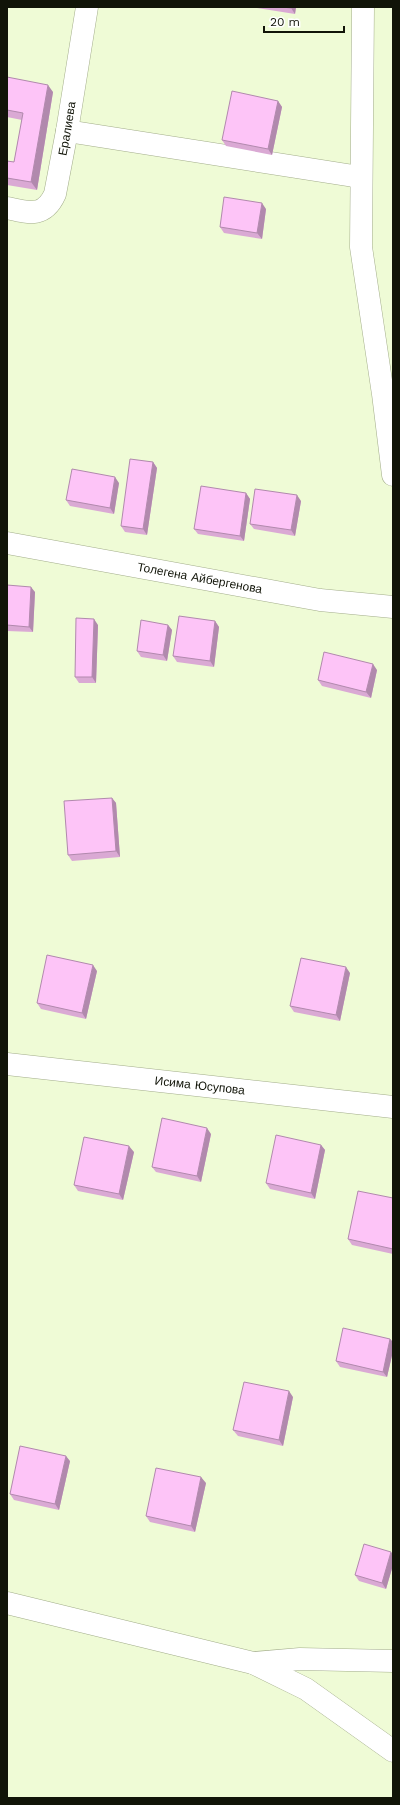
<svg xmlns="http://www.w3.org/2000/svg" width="400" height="1805" viewBox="0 0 400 1805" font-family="'Work Sans',sans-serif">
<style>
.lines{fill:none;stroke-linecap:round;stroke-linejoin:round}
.street-casing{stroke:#a3ad8b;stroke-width:23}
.street{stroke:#fff;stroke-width:22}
.wall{fill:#daa9d4}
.shaded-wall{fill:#b189ad}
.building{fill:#fdc4f7;stroke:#b189ad}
.labels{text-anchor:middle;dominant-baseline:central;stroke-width:3;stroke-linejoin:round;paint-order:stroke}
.street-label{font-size:12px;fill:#111408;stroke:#fff}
</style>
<rect width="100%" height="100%" fill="#effbd6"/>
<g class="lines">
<g class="street-casing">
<g id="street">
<path d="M363,7L361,247L383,394L393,475"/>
<path d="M67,131L360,177"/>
<path id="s1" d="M7,208C29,213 44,218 55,194L67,131L87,7"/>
<path id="s2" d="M7,543L320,600L393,607"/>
<path id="s3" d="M7,1064L393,1107"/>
<path d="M7,1603L253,1663L306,1689L393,1751"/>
<path d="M253,1663L300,1659L393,1661"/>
</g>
</g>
<use href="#street" class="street"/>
</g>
<path class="wall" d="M256,7H296L295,14L257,8Z
M7,77L53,92L37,190L7,185V161L14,162L22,120L7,117Z
M278,101L282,107L272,155L226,146L222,140Z
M266,209L262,239L224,233L220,227Z
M153,462L157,468L147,535L125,532L121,526Z
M119,483L114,514L70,506L66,500Z
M246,493L250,499L244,541L198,534L194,529Z
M301,501L295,536L254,529L250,524Z
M7,585L35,592L33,632L7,631Z
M215,621L219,627L214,667L177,662L173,656Z
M98,625L96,683H79L75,677Z
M168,625L172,630L167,661L141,657L137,651Z
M377,670L371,698L322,686L318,680Z
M112,798L116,803L120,857L72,861L68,855Z
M97,971L86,1019L41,1009L37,1003Z
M350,973L340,1021L294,1012L290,1006Z
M211,1134L201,1182L156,1172L152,1167Z
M321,1145L325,1150L315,1199L270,1189L266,1183Z
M134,1152L123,1200L78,1191L74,1185Z
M393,1198V1254L352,1245L348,1239Z
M390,1339L393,1342V1351L387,1377L340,1367L336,1361Z
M293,1397L283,1446L238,1436L233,1430Z
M70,1461L59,1510L14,1500L10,1494Z
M206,1483L195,1532L150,1522L146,1516Z
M393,1555V1565L386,1589L359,1581L355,1575Z"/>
<path class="shaded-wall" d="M291,7H296L295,14L291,8Z
M48,85L53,92L37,190L31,182Z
M278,101L282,107L272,155L268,149Z
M262,203L266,209L262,239L257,233Z
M153,462L157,468L147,535L143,529Z
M115,477L119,483L114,514L110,508Z
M246,493L250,499L244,541L240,536Z
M297,495L301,501L295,536L291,530Z
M31,587L35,592L33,632L29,627Z
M94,619L98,625L96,683L92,677Z
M215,621L219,627L214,667L210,661Z
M168,625L172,630L167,661L163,655Z
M373,664L377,670L371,698L366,692Z
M112,798L116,803L120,857L116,851Z
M93,965L97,971L86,1019L82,1013Z
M346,967L350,973L340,1021L336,1015Z
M207,1128L211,1134L201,1182L197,1176Z
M321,1145L325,1150L315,1199L311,1193Z
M129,1146L134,1152L123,1200L119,1194Z
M390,1339L393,1342V1351L387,1377L383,1372Z
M289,1391L293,1397L283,1446L279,1440Z
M66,1456L70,1461L59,1510L55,1504Z
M201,1477L206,1483L195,1532L191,1526Z
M391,1552L393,1555V1565L386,1589L382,1583Z"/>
<path class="building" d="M282,7H291V8Z
M7,77L48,85L31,182L7,178V161L14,162L23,113L7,110Z
M232,91L278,101L268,149L222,140Z
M224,197L262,203L257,233L220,227Z
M130,459L153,462L143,529L121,526Z
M72,469L115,477L110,508L66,500Z
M201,486L246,493L240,536L194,529Z
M255,489L297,495L291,530L250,524Z
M7,585L31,587L29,627L7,625Z
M179,616L215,621L210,661L173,656Z
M76,618L94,619L92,677H75Z
M141,620L168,625L163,655L137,651Z
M324,652L373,664L366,692L318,680Z
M112,798L116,851L68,855L64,801Z
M47,955L93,965L82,1013L37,1003Z
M301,958L346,967L336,1015L290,1006Z
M162,1118L207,1128L197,1176L152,1167Z
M276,1135L321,1145L311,1193L266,1183Z
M84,1137L129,1146L119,1194L74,1185Z
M358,1191L393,1198V1249L348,1239Z
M343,1328L390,1339L383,1372L336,1361Z
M244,1382L289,1391L279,1440L233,1430Z
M20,1446L66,1456L55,1504L10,1494Z
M156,1468L201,1477L191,1526L146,1516Z
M364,1544L391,1552L382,1583L355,1575Z"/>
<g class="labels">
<g class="street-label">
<text stroke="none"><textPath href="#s1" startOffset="123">Ералиева</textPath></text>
<text stroke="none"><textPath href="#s2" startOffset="196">Толегена Айбергенова</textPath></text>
<text stroke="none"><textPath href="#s3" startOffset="194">Исима Юсупова</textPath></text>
</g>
</g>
<rect width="400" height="1805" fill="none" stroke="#111408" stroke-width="16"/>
<path d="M264 26v6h80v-6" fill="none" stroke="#111408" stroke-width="2"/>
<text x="270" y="26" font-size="12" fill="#111408" stroke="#ffffff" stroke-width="3" paint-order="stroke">20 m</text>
</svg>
